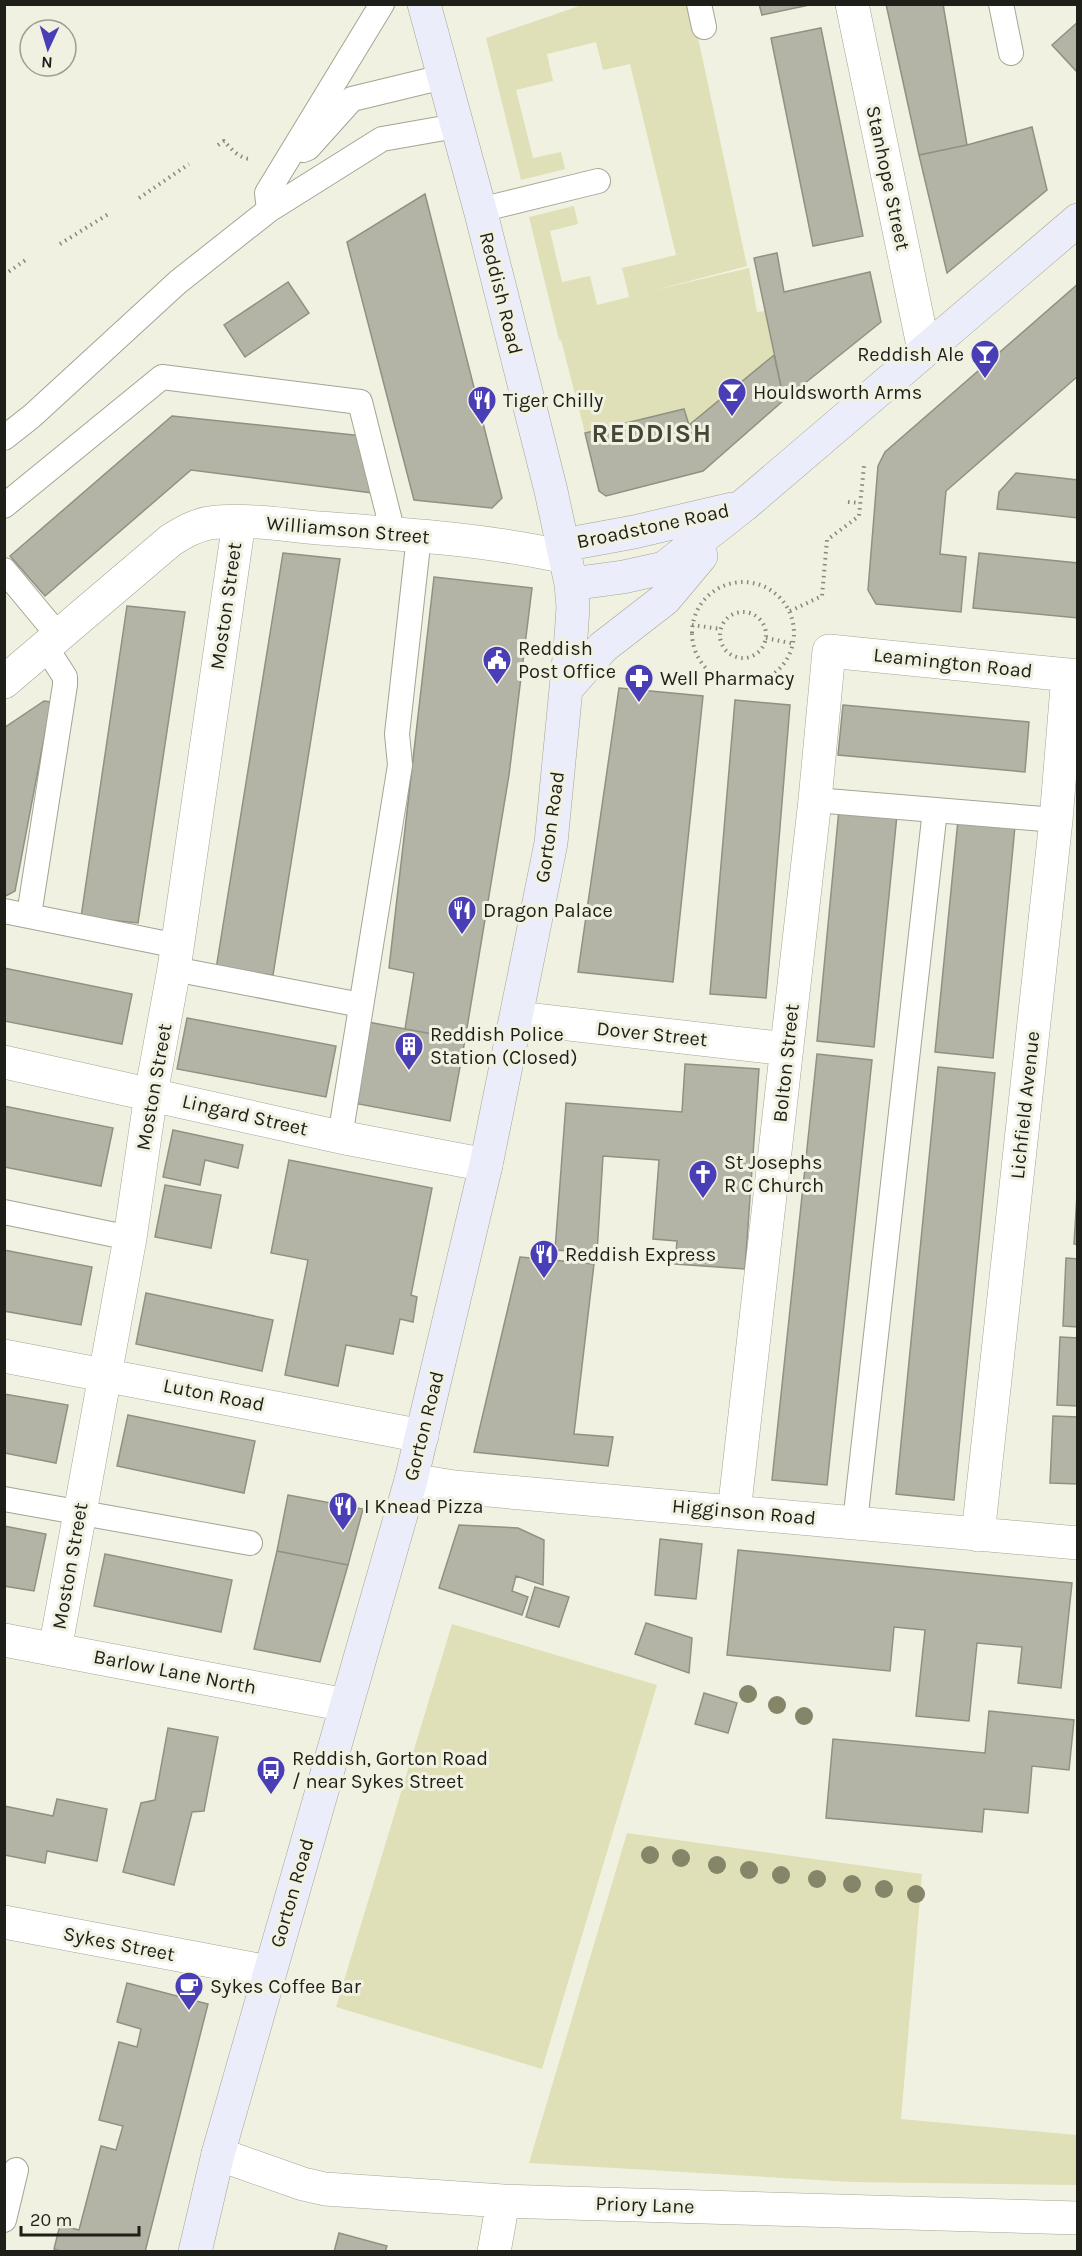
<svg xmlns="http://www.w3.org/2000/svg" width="1082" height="2256" viewBox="0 0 1082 2256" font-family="Karla,sans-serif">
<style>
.green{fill:#dfe0b8}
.building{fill:#b3b4a5;stroke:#909182;stroke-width:1.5}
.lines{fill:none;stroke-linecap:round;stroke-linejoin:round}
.service-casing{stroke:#a4a495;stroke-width:26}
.minor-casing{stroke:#a4a495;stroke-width:34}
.secondary-casing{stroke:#a4a495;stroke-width:34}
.path{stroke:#87877c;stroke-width:4;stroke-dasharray:1.5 4.5;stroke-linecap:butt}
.service{stroke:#fff;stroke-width:24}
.minor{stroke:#fff;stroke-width:33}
.secondary{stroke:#ecedfa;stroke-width:33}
.tree{fill:#858569}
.labels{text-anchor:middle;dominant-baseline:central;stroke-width:6;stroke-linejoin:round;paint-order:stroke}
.street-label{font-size:20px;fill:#1f1f19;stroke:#f1f1e1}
.poi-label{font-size:20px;fill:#1f1f19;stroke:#f1f1e1;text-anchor:start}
.district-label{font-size:26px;font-weight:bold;letter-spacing:1.5px;fill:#454538;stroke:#f1f1e1}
</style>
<rect width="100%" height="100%" fill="#f1f1e1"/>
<path class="green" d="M582,5H691L747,266L655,290L749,268L757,312L765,311L774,355L689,425L684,409L585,433L561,340H559L529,217L574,206L578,224L550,231L562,282L590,276L597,305L629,297L622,268L676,255L630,64L603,70L596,42L547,54L553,81L516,90L533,158L561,152L565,169L521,180L486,38Z
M452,1624L657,1685L542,2069L336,2007Z
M627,1833L922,1874L901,2119L1077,2135L1076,2185L851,2182L529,2163Z"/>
<path class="building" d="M759,4H814L762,15Z
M886,4H943L967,145L919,155Z
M1078,22V73L1052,45Z
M821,28L863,236L813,246L771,38Z
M1032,127L1047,190L947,273L919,155L967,145Z
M425,194L502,498L492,508L414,500L347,242Z
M777,253L784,292L870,272L881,322L784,400L754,258Z
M288,282L309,313L245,357L224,325Z
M1078,284V376L946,491L940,554L966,557L961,612L876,604L868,590L878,466L885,452Z
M774,355L784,400L703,471L606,496L599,491L585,433L684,409L689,425Z
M172,416L363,436L381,494L191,470L45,596L10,556Z
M1016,473L1078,480V518L997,509L999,492Z
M283,553L340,559L273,975L216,969Z
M979,553L1078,563V618L973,608Z
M434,577L532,588L509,775L465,1040L405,1029L414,973L389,968Z
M127,606L185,612L138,923L81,917Z
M619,688L703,696L673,982L578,972Z
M735,700L790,705L766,998L710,994Z
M44,701L51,702L15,891L4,897V728Z
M843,705L1029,722L1025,772L838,755Z
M839,809L897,815L874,1047L817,1041Z
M958,820L1015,826L993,1058L935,1052Z
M4,968L132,994L122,1044L4,1021Z
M187,1018L336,1046L326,1097L177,1069Z
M368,1022L465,1040L450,1121L353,1103Z
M817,1054L872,1060L827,1485L772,1480Z
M685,1064L759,1069L745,1269L675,1264L677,1241L653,1239L659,1160L603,1156L597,1253L555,1250L566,1103L682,1112Z
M938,1067L995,1073L954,1500L896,1494Z
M4,1106L113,1128L101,1186L4,1167Z
M173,1130L243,1145L238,1168L205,1160L200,1185L163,1177Z
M289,1160L432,1188L411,1295L417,1297L413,1322L400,1319L393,1354L346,1345L338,1386L285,1375L308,1260L271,1253Z
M1078,1179V1245L1074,1244Z
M165,1185L221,1195L211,1248L155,1237Z
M4,1250L92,1267L81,1325L4,1311Z
M520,1257L594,1264L574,1434L613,1437L608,1466L474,1452Z
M1066,1258L1078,1259V1327L1063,1326Z
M146,1293L273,1320L262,1371L136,1344Z
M1060,1337L1078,1338V1406L1057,1405Z
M4,1394L68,1405L56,1463L4,1453Z
M128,1415L255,1441L244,1493L117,1466Z
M1053,1416L1078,1417V1484L1050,1483Z
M288,1495L363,1509L348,1565L277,1551Z
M459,1525L518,1528L544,1540L543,1585L516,1576L512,1591L528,1597L522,1615L439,1588Z
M4,1526L46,1534L34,1591L4,1586Z
M660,1539L702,1544L696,1599L655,1595Z
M738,1550L1072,1583L1061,1688L1018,1683L1022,1647L977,1643L969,1721L916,1716L925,1630L894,1627L890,1671L727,1655Z
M277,1551L348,1565L320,1662L254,1649Z
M105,1554L232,1580L221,1632L94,1606Z
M535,1587L569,1597L559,1627L526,1617Z
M646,1623L692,1638L689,1673L635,1654Z
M704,1693L737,1703L728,1733L695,1724Z
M989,1711L1074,1720L1069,1770L1032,1766L1028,1813L984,1809L982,1832L826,1818L833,1739L985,1753Z
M168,1728L218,1737L204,1811L192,1812L174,1885L123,1872L141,1803L155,1800Z
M57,1799L107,1809L97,1861L47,1851L45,1863L4,1855V1806L53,1816Z
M127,1983L208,2004L145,2252H64L54,2249L60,2225L79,2230L101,2146L116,2150L123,2126L99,2120L119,2042L137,2047L141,2029L117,2022Z
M339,2233L387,2246L385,2252H334Z"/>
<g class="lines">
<g class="service-casing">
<path id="service" d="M699,4L704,27
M1001,4L1011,53
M303,150L308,148L352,99L443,77
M269,210L267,193L382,4
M480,210L598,181
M4,438L32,416L178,282L269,210L382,139L456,126
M4,506L162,377L360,402L393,533
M4,570L58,635
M815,800L1056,820
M4,911L178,946
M29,915L65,685V677L45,646
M174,969L361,1005
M340,1137L400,765L397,734L419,536
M4,1212L130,1238
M4,1499L250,1543
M855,1522L935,810
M4,2220L16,2170"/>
</g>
<g class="minor-casing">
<path id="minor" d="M852,4L924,350
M4,682L171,540C184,532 194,526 209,523C244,518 283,525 319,528C402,534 484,539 565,557
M517,1018L787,1049
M4,1062L340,1137L486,1165
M4,1356L422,1436
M411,1480L454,1487L1078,1543
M734,1512L815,800L829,651L1078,676
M978,1535L1056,820L1068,675
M4,1640L346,1705
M55,1650L130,1238L151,1094L174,969L239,522
M4,1922L269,1972
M218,2154L303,2184L325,2189L503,2201L1078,2218
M494,2252L503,2201"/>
</g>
<g class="secondary-casing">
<path id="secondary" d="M563,545L634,532L732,509
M571,584L623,577L664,568L743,506L1078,220
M566,689L603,647L665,599L701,556
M195,2252L218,2154L411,1480L486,1165L551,843L571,637L573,607L571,584L551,491L481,213L424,4"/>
</g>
<path class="path" d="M218,145L224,141C231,149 240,159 251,159
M139,198L189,164
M60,244L110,213
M4,275L27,259
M848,502L860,503
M692 633a51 51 0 1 1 102 0a51 51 0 1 1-102 0Z
M790,611L822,596L827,540L859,516L864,466
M720 635a23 23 0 1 1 46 0a23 23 0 1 1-46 0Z
M692,625L721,629
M766,638L795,644"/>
<use href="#service" class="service"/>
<use href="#minor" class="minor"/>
<use href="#secondary" class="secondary"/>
</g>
<g class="tree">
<circle cx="748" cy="1694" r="9"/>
<circle cx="777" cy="1705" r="9"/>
<circle cx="804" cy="1716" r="9"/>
<circle cx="650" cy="1855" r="9"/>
<circle cx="681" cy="1858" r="9"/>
<circle cx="717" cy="1865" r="9"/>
<circle cx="749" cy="1870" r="9"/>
<circle cx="781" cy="1875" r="9"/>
<circle cx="817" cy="1879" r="9"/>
<circle cx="852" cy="1884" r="9"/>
<circle cx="884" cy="1889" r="9"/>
<circle cx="916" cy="1894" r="9"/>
</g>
<defs>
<g id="bar-pin" transform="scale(1.5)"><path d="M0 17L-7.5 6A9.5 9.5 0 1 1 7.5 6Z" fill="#493eb5" stroke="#f1f1e1"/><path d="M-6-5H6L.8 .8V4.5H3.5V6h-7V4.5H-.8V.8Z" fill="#fff"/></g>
<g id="restaurant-pin" transform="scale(1.5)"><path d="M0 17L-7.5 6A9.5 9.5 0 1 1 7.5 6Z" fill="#493eb5" stroke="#f1f1e1"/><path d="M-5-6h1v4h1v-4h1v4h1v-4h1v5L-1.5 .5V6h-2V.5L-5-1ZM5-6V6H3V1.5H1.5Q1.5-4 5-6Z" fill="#fff"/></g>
<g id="civic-pin" transform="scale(1.5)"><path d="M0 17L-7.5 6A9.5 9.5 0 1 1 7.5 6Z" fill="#493eb5" stroke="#f1f1e1"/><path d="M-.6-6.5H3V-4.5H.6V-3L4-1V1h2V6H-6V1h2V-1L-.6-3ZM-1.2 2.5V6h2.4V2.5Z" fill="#fff"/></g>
<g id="pharmacy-pin" transform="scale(1.5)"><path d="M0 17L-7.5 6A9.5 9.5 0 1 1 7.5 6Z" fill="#493eb5" stroke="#f1f1e1"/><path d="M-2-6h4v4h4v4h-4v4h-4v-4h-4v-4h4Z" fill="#fff"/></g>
<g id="building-pin" transform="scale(1.5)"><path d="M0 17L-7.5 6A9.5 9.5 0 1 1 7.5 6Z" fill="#493eb5" stroke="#f1f1e1"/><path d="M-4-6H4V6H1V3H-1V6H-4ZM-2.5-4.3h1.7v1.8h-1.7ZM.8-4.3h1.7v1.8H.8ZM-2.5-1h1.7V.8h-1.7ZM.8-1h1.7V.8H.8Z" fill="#fff"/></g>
<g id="church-pin" transform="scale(1.5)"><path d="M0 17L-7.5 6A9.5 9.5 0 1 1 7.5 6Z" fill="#493eb5" stroke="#f1f1e1"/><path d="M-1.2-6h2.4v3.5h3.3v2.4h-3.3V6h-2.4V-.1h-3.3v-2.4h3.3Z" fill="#fff"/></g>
<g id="bus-pin" transform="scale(1.5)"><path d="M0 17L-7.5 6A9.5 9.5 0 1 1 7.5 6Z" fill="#493eb5" stroke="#f1f1e1"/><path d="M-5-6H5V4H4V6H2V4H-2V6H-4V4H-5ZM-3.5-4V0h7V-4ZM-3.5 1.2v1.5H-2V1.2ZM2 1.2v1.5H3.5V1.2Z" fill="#fff"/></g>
<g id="cafe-pin" transform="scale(1.5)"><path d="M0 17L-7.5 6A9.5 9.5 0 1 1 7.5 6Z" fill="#493eb5" stroke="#f1f1e1"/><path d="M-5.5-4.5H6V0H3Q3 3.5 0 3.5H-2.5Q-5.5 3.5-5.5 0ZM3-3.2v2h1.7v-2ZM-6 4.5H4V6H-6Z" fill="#fff"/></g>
</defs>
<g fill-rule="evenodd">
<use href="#bar-pin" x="985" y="354"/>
<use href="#bar-pin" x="732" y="392"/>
<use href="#restaurant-pin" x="482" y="400"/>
<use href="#civic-pin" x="497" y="660"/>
<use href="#pharmacy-pin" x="639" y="678"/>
<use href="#restaurant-pin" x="462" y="910"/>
<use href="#building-pin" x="409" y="1046"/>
<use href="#church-pin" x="703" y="1174"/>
<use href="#restaurant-pin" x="544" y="1254"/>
<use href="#restaurant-pin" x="343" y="1506"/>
<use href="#bus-pin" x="271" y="1770"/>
<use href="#cafe-pin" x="189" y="1986"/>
</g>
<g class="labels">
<g class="street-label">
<text transform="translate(888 178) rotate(78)">Stanhope Street</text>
<text transform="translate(501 293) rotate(76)">Reddish Road</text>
<text transform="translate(653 526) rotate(-12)">Broadstone Road</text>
<text transform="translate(348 530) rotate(5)">Williamson Street</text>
<text transform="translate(226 606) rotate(-82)">Moston Street</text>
<text transform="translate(953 663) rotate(6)">Leamington Road</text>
<text transform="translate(550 827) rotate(-82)">Gorton Road</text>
<text transform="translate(652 1034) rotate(6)">Dover Street</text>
<text transform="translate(786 1063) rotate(-84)">Bolton Street</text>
<text transform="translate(154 1087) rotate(-80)">Moston Street</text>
<text transform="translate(1025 1105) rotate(-84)">Lichfield Avenue</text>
<text transform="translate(245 1115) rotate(13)">Lingard Street</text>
<text transform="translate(214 1395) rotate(11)">Luton Road</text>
<text transform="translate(424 1426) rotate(-76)">Gorton Road</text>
<text transform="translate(744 1512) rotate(5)">Higginson Road</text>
<text transform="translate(70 1566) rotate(-80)">Moston Street</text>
<text transform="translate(175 1672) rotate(11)">Barlow Lane North</text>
<text transform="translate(292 1893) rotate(-74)">Gorton Road</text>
<text transform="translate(119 1944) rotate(11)">Sykes Street</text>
<text transform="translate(645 2205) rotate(2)">Priory Lane</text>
</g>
<g class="poi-label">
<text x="964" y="354" text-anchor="end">Reddish Ale</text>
<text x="753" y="392">Houldsworth Arms</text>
<text x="503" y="400">Tiger Chilly</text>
<text x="518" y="648">Reddish<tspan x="518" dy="23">Post Office</tspan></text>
<text x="660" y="678">Well Pharmacy</text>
<text x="483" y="910">Dragon Palace</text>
<text x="430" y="1034">Reddish Police<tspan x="430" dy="23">Station (Closed)</tspan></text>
<text x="724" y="1162">St Josephs<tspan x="724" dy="23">R C Church</tspan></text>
<text x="565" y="1254">Reddish Express</text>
<text x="364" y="1506">I Knead Pizza</text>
<text x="292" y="1758">Reddish, Gorton Road<tspan x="292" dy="23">/ near Sykes Street</tspan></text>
<text x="210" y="1986">Sykes Coffee Bar</text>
</g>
<g class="district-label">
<text x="652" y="433">REDDISH</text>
</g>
</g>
<rect width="1082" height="2256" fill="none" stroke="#1f1f19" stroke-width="12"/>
<g transform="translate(48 48) rotate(184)"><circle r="28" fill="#f1f1e1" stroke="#9d9d91" stroke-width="1.5"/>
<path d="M0-4.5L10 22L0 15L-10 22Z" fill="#493eb5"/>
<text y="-9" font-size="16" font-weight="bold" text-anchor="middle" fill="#1f1f19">N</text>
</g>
<path d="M21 2226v9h118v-9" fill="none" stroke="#1f1f19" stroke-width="3"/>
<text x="30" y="2226" font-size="18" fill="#1f1f19" stroke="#f1f1e1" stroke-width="4.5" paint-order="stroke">20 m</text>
</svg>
